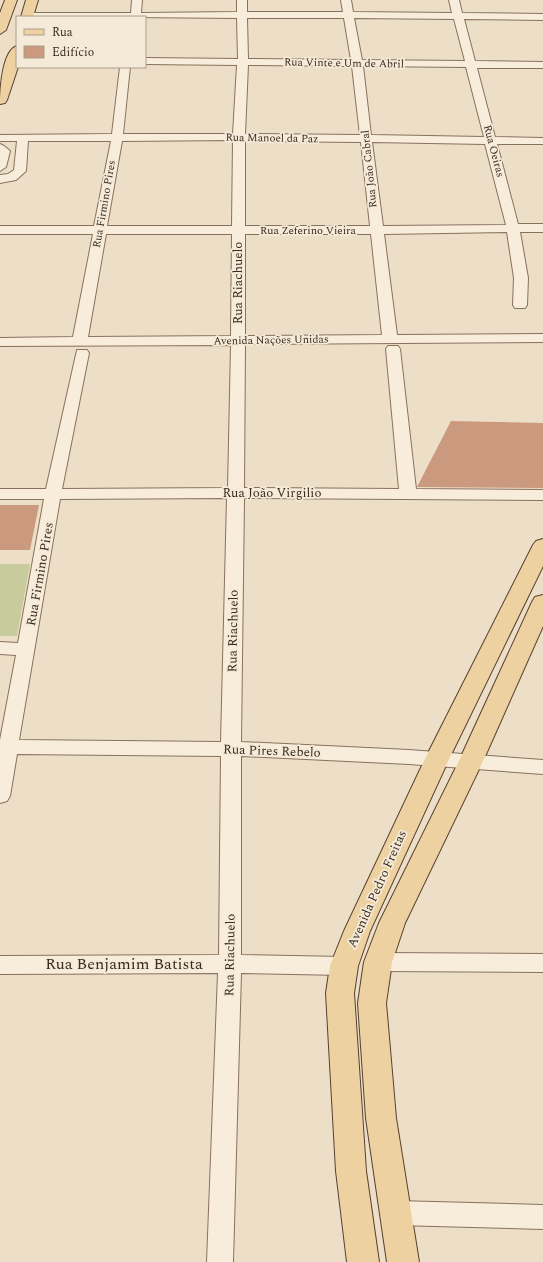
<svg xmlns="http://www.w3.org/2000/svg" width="543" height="1262" viewBox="0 0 543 1262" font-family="Spectral,serif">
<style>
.green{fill:#c8cb9b}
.building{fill:#ca997e}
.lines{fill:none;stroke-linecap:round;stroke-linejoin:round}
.minor-casing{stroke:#88715d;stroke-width:2}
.major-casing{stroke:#564031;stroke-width:2}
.minor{fill:#f8edda;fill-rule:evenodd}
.major{fill:#eed1a1;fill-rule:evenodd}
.labels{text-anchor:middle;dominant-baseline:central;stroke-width:3.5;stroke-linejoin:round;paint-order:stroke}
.far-street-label{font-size:11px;fill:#392b20;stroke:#f5ead7}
.street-label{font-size:13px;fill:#392b20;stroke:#f5ead7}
.near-street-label{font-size:16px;fill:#392b20;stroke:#f5ead7}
</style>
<rect width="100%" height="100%" fill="#eddfc7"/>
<path class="green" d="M0,564H30L17,636H0Z"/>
<path class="building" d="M451,421L543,423V488L417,487Z
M0,505H39L30,550H0Z"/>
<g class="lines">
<g class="minor-casing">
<path id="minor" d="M132,0H142L141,13L237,12V0H247V12H343L341,0H351L353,12L452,13L449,0H459L462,13L543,14V20L464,19L475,61L543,62V68H477L495,137L543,138V144H497L518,224H543V232H520L528,278L527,305L525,308H515L513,305L514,278L507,232L384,234L397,335L543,334V342L245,344L244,488L399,489L386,349L388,346H398L400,349L416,489L543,490V500L244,498L241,742L409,750L543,760V774L409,764L241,756V955L344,957L352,960L355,966L352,972L344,975L241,973L233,1262H207L218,973L0,974V956L219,955L221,756L17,754L10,796L7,801L0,803V740L16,655L0,654V642L18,643L44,499H0V489H46L77,350H87L89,353L62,489L228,488L231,345L0,346V338L73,337L93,234H0V226H94L111,141H28L26,171L16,180L0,183V175L8,174L14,170L17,141H0V135L112,134L120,67H130L123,134H233L237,65L145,64V58L238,59L237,18L22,16L27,13H131ZM247,18H344L351,60L248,59ZM354,18L454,19L465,61L362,60ZM248,65L352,66L360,135L245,134ZM363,66L466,67L484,137L371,135ZM233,140L232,226H107L122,141ZM245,141L361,142L370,226H245ZM372,142L485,144L506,225L383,226ZM106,234H232L231,336L88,337ZM245,234H371L382,335L245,336ZM227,498L221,742L19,740L60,499Z
M0,144L4,146L10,151L6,167L0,171Z
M378,953L543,954V972L378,971L370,968L367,962L370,956Z
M396,1201L543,1205V1229L396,1225L387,1221L383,1213L387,1205Z"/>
</g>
<g class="major-casing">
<path id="major" d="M5,0H17L6,30L0,34V13Z
M26,0H38L33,17H21Z
M17,46L18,67L7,100L5,103L0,104C0,91 2,50 17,46Z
M543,539V566L449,759L370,931L358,966L354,993L366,1171L379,1262H347L336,1171L326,993L330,966L344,931L425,759L533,545L536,541Z
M543,595V626L483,761L405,923L392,962L386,1003L396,1118L419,1262H387L366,1118L358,1003L364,962L379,923L459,761L532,602L535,597Z"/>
</g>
<use href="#minor" class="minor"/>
<use href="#major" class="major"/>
</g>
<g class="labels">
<g class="far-street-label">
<text transform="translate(344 63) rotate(1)">Rua Vinte e Um de Abril</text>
<text transform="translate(272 138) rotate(1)">Rua Manoel da Paz</text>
<text transform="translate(494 151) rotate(75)">Rua Oeiras</text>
<text transform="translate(369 169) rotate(-96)">Rua João Cabral</text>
<text transform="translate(104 204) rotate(-80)">Rua Firmino Pires</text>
<text x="308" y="230">Rua Zeferino Vieira</text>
<text transform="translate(271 340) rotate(-1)">Avenida Nações Unidas</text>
</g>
<g class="street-label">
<text transform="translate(238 283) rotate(-90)">Rua Riachuelo</text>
<text x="272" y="493">Rua João Virgilio</text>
<text transform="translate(40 574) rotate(-80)">Rua Firmino Pires</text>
<text transform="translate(233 631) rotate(-89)">Rua Riachuelo</text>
<text transform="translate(272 751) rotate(2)">Rua Pires Rebelo</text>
<text transform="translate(377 889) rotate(-66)">Avenida Pedro Freitas</text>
<text transform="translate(230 955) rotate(-89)">Rua Riachuelo</text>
</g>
<g class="near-street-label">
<text x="124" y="964">Rua Benjamim Batista</text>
</g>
</g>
<rect x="16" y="16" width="130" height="52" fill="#f5ead7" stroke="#aa9e8e"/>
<rect x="24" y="29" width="20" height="6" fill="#eed1a1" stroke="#aa9e8e"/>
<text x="52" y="36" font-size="12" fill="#392b20">Rua</text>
<rect x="24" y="46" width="20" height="12" fill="#ca997e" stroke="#aa9e8e"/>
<text x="52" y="56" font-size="12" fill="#392b20">Edifício</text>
</svg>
